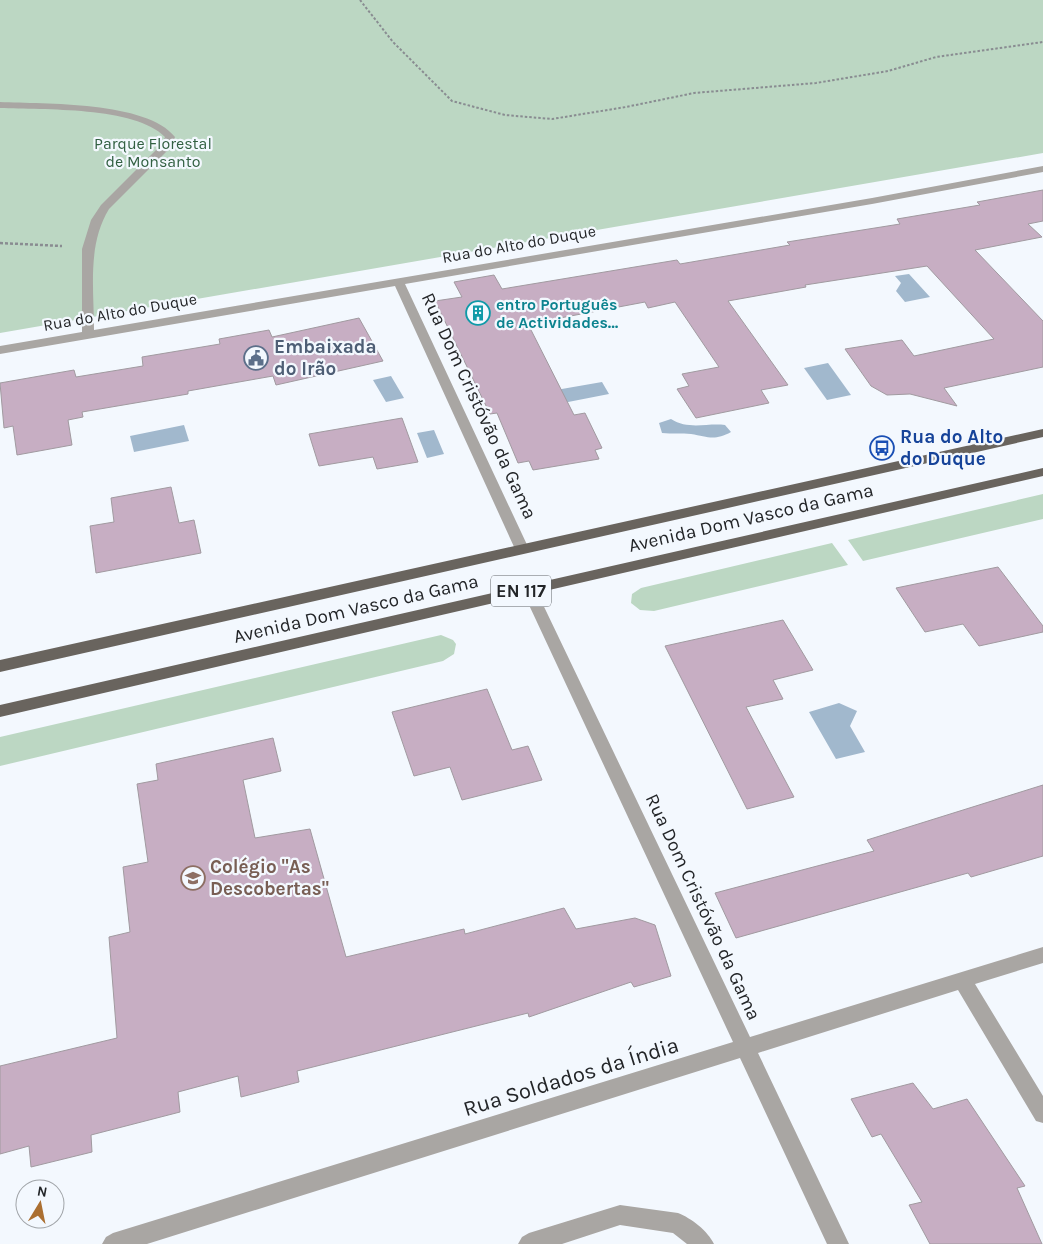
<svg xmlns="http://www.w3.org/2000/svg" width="1043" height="1244" viewBox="0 0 1043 1244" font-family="Karla,sans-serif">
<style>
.green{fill:#bcd7c3}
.water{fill:#a1b8cd}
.building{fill:#c7aec3;stroke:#a19aa0}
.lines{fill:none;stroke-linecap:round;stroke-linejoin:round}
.path-far1{stroke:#898c91;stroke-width:2;stroke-dasharray:2.5 2;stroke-linecap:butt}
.path{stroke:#898c91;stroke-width:2.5;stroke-dasharray:3 2;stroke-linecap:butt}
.minor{fill:#a9a6a3;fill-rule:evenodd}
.major{fill:#69645e;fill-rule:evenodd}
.labels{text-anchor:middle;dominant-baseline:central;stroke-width:4.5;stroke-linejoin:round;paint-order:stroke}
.far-park-label{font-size:16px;fill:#326042;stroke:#f3f8fe}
.far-street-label{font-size:16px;fill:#232528;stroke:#f3f8fe}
.far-culture-label{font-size:16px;font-weight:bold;fill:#0d838f;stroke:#f3f8fe;text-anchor:start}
.shield{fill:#f3f8fe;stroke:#616468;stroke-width:1}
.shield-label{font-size:18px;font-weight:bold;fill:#232528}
.service-label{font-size:19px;font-weight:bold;fill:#4e5e75;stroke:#f3f8fe;text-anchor:start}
.street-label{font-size:19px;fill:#232528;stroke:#f3f8fe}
.transit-label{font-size:19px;font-weight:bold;fill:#164399;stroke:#f3f8fe;text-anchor:start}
.education-label{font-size:19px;font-weight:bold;fill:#785e54;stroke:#f3f8fe;text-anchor:start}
.near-street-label{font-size:22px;fill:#232528;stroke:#f3f8fe}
</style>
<rect width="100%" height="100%" fill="#f3f8fe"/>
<path class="green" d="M0,0H1043V153L0,333Z
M1043,494V519L863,561L848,540Z
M832,543L848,565L654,611L640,610L631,603L632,594L641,588Z
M441,635L453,640L456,644L454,654L443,661L0,766V737Z"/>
<path class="water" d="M909,274L930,297L905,302L896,291L901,283L895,276Z
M828,363L851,395L827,400L804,368Z
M391,376L404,398L386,402L373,380Z
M602,382L609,394L563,403L556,390Z
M671,419C688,430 706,423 725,425L731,432C715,441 708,437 691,434C682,433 672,434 662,433L659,423Z
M184,425L189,441L134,452L130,436Z
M434,430L444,454L427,458L417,433Z
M839,703L857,711L850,726L865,752L836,759L809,712Z"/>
<path class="building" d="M1043,190V221L1028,224L1042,237L975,250L1043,321V367L944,388L957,406L910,394L887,395L871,386L845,349L902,340L914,356L994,339L927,266L805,285L806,287L728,301L788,385L761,390L769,403L696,418L677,389L689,386L682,374L719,367L675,302L648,308L645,302L528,324L574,415L585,413L602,448L595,450L599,459L533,470L529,461L518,463L497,413L490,414L435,301L462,297L454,282L494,275L502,289L677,260L680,264L790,245L787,242L900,224L897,219L980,205L977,202Z
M359,318L383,361L276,385L273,376L188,391V394L82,412L83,417L68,420L72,445L17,455L13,426L4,428L0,383L74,370L76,377L143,366L142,357L220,344L219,339L269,330L272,337Z
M402,418L418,462L377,469L373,457L319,466L309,434Z
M171,487L179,523L194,520L201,553L96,573L90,526L114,522L111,498Z
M998,567L1043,626V632L979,646L963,624L925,632L896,588Z
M783,620L813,670L773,680L783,699L746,707L794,797L747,809L665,646Z
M487,689L512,750L528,746L542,780L462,800L450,767L414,776L392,712Z
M273,738L281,771L243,780L255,838L310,829L346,957L464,929L465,934L564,908L576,929L635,918L655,925L671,976L634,987L631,982L529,1017L528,1013L297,1071L299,1082L241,1097L238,1076L178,1092L180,1112L91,1135L92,1152L31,1167L29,1146L0,1154V1066L117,1038L109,937L130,932L123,867L148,862L137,784L158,780L156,764Z
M1043,785V856L971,877L968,873L736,938L715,893L874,851L867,840Z
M913,1083L933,1109L967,1099L1025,1186L1017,1188L1042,1244H930L909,1205L922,1202L881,1134L872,1137L851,1099Z"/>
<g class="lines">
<path class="path-far1" d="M360,0L393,42L452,101L505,115L552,119L626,107L694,93L816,83L888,71L936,57L1043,42"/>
<path class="path" d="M0,243L62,246"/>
<path class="minor" d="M0,102C44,104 147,101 175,137L171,147L109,209C87,245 94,289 94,330L872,198L1043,166V172L872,204L405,284L529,549L527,552H517L515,549L395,286L0,354V346L82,332V249L91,220L101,205L162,144L165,137C135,106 43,110 0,108Z
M529,585L534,586L536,590L750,1037L1043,947V963L975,984L1043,1096V1123L1036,1121L958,990L758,1053L849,1244H827L740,1058L147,1244H102L106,1237L113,1233L733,1042L522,590L524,586Z
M620,1205L678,1213C691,1218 708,1231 714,1244H687L673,1233L620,1225L562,1244H518L522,1237L529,1233Z"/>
<path class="major" d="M1043,429V437L0,672V660Z
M1043,468V476L0,717V705Z"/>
</g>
<defs>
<g id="building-ring" transform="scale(1.25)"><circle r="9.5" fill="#f3f8fe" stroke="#0f9aa8" stroke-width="1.5"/><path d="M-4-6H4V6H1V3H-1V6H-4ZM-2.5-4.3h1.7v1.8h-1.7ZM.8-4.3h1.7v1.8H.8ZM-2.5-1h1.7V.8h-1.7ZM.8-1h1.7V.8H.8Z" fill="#0f9aa8"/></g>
<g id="civic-ring" transform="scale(1.25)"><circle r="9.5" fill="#f3f8fe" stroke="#5c6f8a" stroke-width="1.5"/><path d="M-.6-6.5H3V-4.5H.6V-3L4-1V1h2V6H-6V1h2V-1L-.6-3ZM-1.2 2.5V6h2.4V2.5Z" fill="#5c6f8a"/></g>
<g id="bus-ring" transform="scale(1.25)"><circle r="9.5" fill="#f3f8fe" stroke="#1a4fb4" stroke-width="1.5"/><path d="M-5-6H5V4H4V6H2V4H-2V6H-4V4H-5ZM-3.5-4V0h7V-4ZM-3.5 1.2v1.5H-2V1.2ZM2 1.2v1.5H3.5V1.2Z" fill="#1a4fb4"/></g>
<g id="school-ring" transform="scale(1.25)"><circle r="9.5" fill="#f3f8fe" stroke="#8d6e63" stroke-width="1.5"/><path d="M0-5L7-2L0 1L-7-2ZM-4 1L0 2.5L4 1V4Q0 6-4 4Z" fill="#8d6e63"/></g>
</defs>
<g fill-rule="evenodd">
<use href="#building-ring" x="478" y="313"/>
<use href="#civic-ring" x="256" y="358"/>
<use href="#bus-ring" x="882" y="448"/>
<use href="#school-ring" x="193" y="878"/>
</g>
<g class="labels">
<g class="far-park-label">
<text x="153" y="143">Parque Florestal<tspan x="153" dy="18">de Monsanto</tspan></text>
</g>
<g class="far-street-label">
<text transform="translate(519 244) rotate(-10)">Rua do Alto do Duque</text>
<text transform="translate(120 312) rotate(-10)">Rua do Alto do Duque</text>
</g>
<g class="far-culture-label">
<text x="496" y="304">entro Português<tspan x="496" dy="18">de Actividades…</tspan></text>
</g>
<rect class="shield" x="491" y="575.5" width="60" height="31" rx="4"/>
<g class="shield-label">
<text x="521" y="591">EN 117</text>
</g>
<g class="service-label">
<text x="274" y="347">Embaixada<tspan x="274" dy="22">do Irão</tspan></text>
</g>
<g class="street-label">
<text transform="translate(479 406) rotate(65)">Rua Dom Cristóvão da Gama</text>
<text transform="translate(751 518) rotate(-13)">Avenida Dom Vasco da Gama</text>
<text transform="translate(356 609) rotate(-13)">Avenida Dom Vasco da Gama</text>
<text transform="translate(703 907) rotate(65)">Rua Dom Cristóvão da Gama</text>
</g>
<g class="transit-label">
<text x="900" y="437">Rua do Alto<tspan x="900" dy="22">do Duque</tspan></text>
</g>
<g class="education-label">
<text x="210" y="867">Colégio "As<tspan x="210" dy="22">Descobertas"</tspan></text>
</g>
<g class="near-street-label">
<text transform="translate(571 1077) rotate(-17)">Rua Soldados da Índia</text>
</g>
</g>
<g transform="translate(40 1204) rotate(10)"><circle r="24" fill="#f3f8fe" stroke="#a0a4a8"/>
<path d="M0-4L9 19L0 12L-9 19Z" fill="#ab6f31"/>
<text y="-8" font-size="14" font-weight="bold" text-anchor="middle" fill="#232528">N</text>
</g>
</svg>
